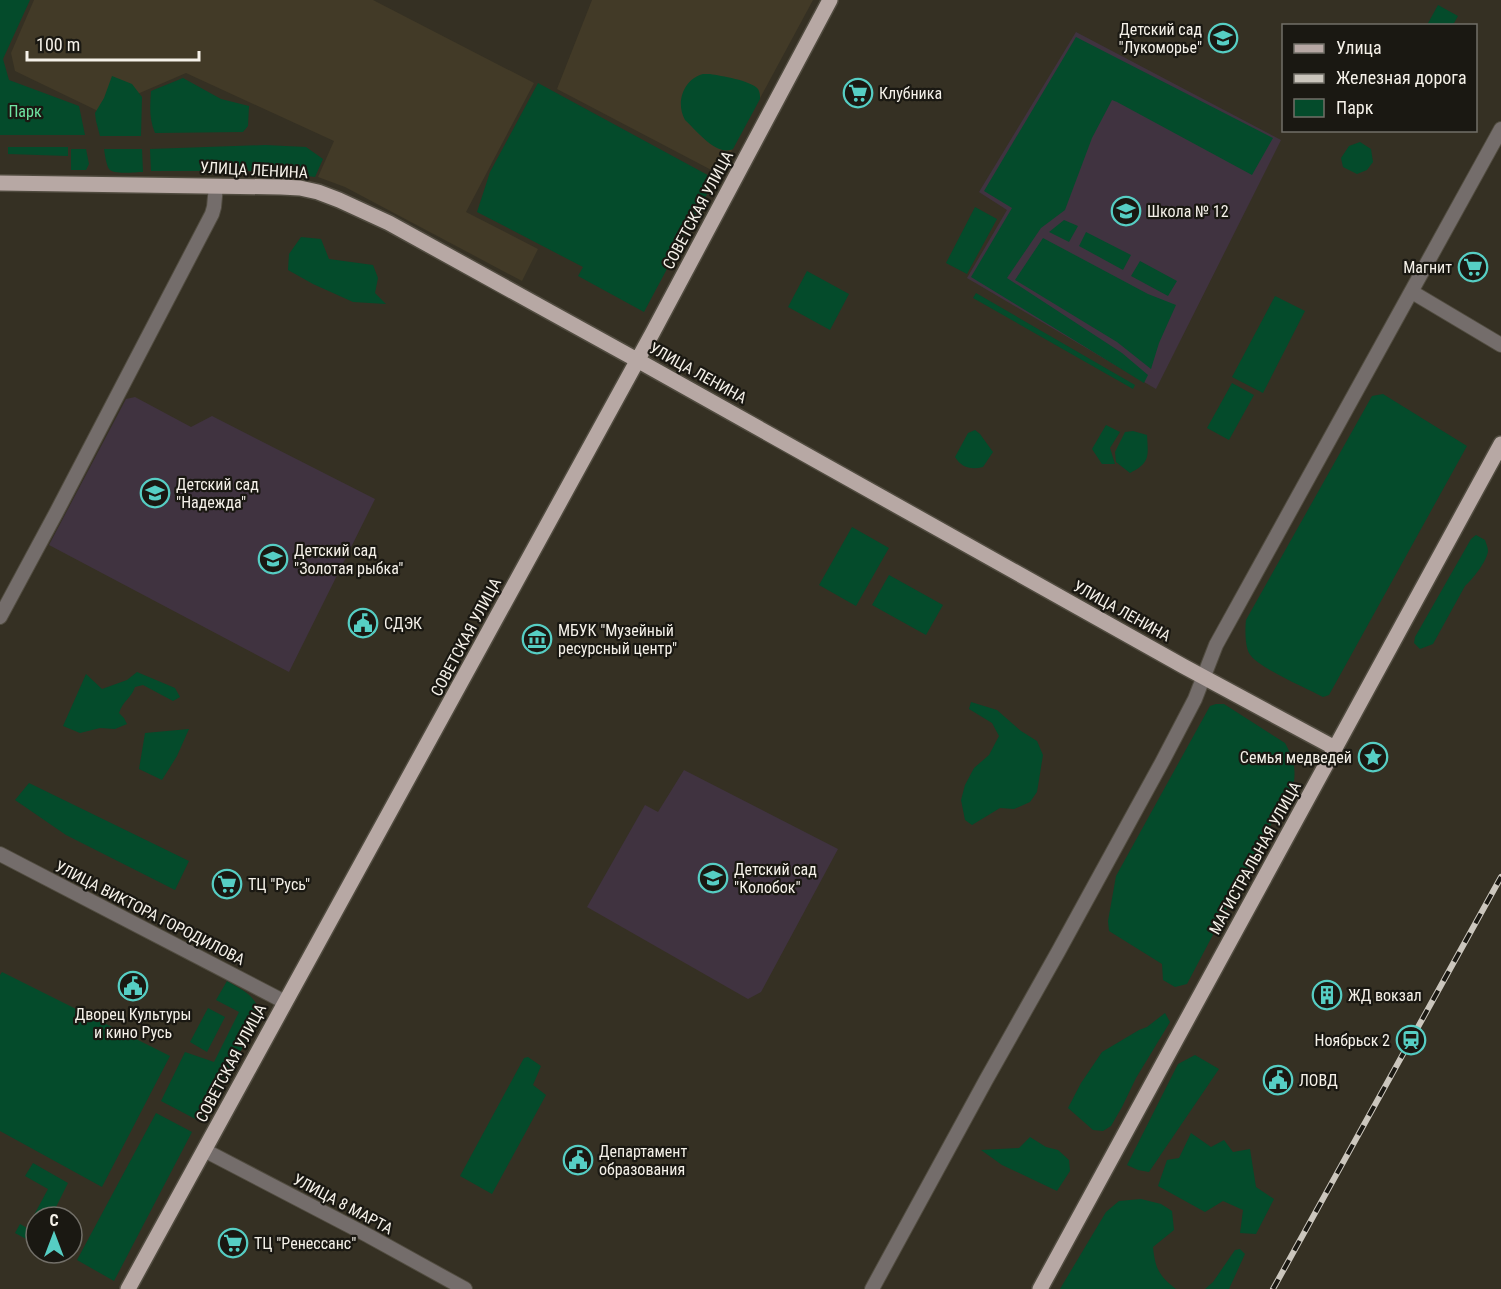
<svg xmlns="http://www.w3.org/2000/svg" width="1501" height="1289" viewBox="0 0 1501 1289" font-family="'Roboto Condensed',sans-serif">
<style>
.built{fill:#423a27}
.education{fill:#403340}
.green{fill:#044b2b}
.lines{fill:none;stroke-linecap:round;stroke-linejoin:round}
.minor-casing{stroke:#504b3f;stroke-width:16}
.major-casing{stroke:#504b3f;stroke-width:18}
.minor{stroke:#746d6b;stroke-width:14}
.major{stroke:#b7a8a4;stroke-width:15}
.rail-casing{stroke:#cbc6bd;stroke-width:6}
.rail{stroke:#1a1812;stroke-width:4;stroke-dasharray:11;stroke-linecap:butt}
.labels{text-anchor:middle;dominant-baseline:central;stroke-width:4.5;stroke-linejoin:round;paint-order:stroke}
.poi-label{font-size:16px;fill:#f5f1e9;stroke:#1a1812;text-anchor:start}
.park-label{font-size:16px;fill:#6fe5a3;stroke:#1a1812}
.street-label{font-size:16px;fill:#f5f1e9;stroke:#1a1812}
</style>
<rect width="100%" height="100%" fill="#353023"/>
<path class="built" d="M34,0H373L534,83L466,212L538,249L522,281L345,187L318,177L334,141L186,73L98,111L15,71L11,53Z
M592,0H813L719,174L557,89Z"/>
<path class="education" d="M1076,32L1281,140L1156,389L967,278L1007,210L979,192Z
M135,397L191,427L212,416L375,499L289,672L49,545L126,399Z
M684,770L838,849L761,992L748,999L587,907L645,805L658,812Z"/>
<path class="green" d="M0,0H30L3,59L9,80L79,106L85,135H0Z
M1438,5L1458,16L1453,25H1427Z
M1076,37L1273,138L1252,175L1117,102L1112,100L1092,138L1065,210L1041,228L1007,278L1122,353L1148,375L1144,383L971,277L1012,208L984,191Z
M703,74H710C721,76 750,80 758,89C760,92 760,96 760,99L733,149C717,157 696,130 685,120C675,102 684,79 703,74Z
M112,76L132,84L142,97L141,136H100L96,121L95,113L104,98Z
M183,78L221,99L249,106L248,126L243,132L155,133C149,119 150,106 151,91Z
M538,83L715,179L644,312L578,276L583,267L477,212L490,172Z
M1360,142L1371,149L1373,162L1367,170L1357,174L1343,167L1341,158L1349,146Z
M265,145L306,147L323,159L315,177L270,171H151L150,149Z
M8,147H68V156L8,154Z
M71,149H86L89,164L86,170H71Z
M104,149H142L143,172C135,172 113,175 109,169C106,164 105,155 104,149Z
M975,207L997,219L967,274L946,263Z
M1064,220L1078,226L1069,242L1049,232Z
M1086,232L1131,255L1123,270L1079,246Z
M301,237L321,239L329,259L373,265L378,278L375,293L386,304L353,302L313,284L288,270L289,254Z
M1043,238L1148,294L1176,305L1159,343L1151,369L1117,342L1015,280Z
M1140,261L1177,281L1168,296L1131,276Z
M807,271L849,294L830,330L788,307Z
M976,293L1135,385L1133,389L973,298Z
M1275,296L1305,311L1263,393L1232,377Z
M1232,383L1254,395L1229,440L1207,428Z
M1383,394L1467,446L1329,695L1323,697C1308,689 1256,667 1249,653C1245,645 1245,629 1246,620L1372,396Z
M1106,425L1120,432L1110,448L1115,464H1102L1092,449Z
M975,430L980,434L993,452L983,467C971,470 962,468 955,457L968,433Z
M1133,431L1147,435C1148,455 1151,463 1130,473L1116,462L1115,452L1125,432Z
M852,527L889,548L856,606L819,585Z
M1476,535L1485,540C1486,544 1488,547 1488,551C1487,561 1473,579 1465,586L1433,644L1420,649L1414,643L1415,637L1471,539Z
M889,575L943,605L926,635L872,605Z
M137,672L175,688L180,697L173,701L143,685L135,687C131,699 123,700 119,713L124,718L127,724L115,729L100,728L80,733L63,726L86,674L102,689L127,680Z
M971,702L997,710L1021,731L1037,741L1043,755L1037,792L1030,802L1014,809L1000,808L972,825L965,820L961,800L965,785L974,768L989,755L999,736L992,723L969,709Z
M1216,704H1224L1285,743C1292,756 1296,765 1294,781L1187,984L1175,987L1163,980L1162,964L1109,931L1108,921L1116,876L1210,706Z
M189,729L177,756L162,780L139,769L145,733Z
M29,783L189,861L175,890L66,835L15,800Z
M2,972L170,1056L102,1187L0,1131V975Z
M227,981C244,991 263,998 257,1022L201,1122L161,1101L185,1052L214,1062L239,1012L216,1000Z
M208,1008L225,1017L207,1052L190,1042Z
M1165,1013L1170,1022L1136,1078L1122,1107L1111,1126L1103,1131L1093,1130L1068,1108L1081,1083L1102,1052L1139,1030L1147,1027Z
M1195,1055L1219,1069L1149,1172L1138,1170L1127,1165L1178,1064Z
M528,1057L541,1066L533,1085L546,1095L492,1194L460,1176L524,1058Z
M156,1113L192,1132L114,1281L77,1260Z
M1191,1133L1211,1147L1224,1140L1233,1152L1250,1149L1256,1187L1274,1199L1256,1234L1240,1233L1243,1210L1223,1201L1205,1212L1158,1186L1167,1160L1179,1158Z
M1030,1137L1046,1147L1058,1150L1069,1160L1070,1171L1057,1191L1002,1165L981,1150L1019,1148Z
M33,1163L68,1183L51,1217H36V1239L30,1241L15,1233L20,1224L27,1228L48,1189L25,1176Z
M1141,1199L1161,1204L1172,1211L1174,1230L1153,1247C1155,1268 1159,1276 1176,1289H1060L1106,1212L1119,1201Z
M1240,1249L1245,1254L1229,1289H1205L1213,1282L1235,1250Z"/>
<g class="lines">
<g class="minor-casing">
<path id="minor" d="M1412,292L1501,345
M0,617L56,513L212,214L214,207L216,186
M0,854L285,1002
M204,1150L369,1236L465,1289
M872,1289L986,1080L1058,952L1161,764L1195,699L1216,645L1501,129"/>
</g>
<g class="major-casing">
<path id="major" d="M0,183L281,187L300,188L318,192L339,200L389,223L637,360L1183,666L1335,748
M128,1289L653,332L830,0
M1040,1289L1501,444"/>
</g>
<use href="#minor" class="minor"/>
<use href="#major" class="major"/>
<g class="rail-casing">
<path id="rail" d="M1273,1289L1501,877"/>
</g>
<use href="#rail" class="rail"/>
</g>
<defs>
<g id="school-ring" transform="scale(1.5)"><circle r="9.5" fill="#1a1812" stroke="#56cec4" stroke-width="1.5"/><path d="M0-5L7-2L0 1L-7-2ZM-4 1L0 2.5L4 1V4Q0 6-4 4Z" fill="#56cec4"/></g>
<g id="supermarket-ring" transform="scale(1.5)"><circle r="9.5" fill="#1a1812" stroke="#56cec4" stroke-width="1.5"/><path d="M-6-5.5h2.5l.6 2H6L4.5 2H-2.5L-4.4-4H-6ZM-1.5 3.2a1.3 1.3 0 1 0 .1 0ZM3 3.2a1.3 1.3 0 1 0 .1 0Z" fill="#56cec4"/></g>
<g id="civic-ring" transform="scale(1.5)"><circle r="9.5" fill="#1a1812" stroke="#56cec4" stroke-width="1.5"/><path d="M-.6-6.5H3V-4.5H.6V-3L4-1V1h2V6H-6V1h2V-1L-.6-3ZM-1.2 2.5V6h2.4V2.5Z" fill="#56cec4"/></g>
<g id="museum-ring" transform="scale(1.5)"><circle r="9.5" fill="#1a1812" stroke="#56cec4" stroke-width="1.5"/><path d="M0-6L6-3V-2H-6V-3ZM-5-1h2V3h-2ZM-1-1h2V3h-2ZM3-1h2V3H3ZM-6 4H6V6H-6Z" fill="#56cec4"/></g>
<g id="sight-ring" transform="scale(1.5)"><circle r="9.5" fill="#1a1812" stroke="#56cec4" stroke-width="1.5"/><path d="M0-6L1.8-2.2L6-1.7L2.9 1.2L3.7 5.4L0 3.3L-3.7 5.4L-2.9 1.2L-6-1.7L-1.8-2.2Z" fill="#56cec4"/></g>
<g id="building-ring" transform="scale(1.5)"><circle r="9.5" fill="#1a1812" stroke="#56cec4" stroke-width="1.5"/><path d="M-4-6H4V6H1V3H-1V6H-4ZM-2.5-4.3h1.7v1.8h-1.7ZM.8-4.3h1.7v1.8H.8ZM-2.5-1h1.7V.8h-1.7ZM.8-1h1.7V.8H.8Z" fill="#56cec4"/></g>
<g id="station-ring" transform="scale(1.5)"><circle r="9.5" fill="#1a1812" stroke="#56cec4" stroke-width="1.5"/><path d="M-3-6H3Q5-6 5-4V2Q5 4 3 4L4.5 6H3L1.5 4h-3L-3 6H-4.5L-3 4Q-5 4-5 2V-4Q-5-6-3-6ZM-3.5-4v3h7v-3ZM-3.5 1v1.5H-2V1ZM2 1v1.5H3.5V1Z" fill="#56cec4"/></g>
</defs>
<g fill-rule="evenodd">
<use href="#school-ring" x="1223" y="38"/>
<use href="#supermarket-ring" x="858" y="93"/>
<use href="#school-ring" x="1126" y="211"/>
<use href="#supermarket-ring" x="1473" y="267"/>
<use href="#school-ring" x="155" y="493"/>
<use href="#school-ring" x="273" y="559"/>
<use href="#civic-ring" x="363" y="623"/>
<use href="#museum-ring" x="537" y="639"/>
<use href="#sight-ring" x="1373" y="757"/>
<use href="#school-ring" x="713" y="878"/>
<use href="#supermarket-ring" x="227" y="884"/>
<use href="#civic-ring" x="133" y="986"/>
<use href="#building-ring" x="1327" y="995"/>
<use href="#station-ring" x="1411" y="1040"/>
<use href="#civic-ring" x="1278" y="1080"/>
<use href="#civic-ring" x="578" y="1160"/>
<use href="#supermarket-ring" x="233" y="1243"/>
</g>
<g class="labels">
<g class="poi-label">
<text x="1202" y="29" text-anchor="end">Детский сад<tspan x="1202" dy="18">"Лукоморье"</tspan></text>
<text x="879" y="93">Клубника</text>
<text x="1147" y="211">Школа № 12</text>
<text x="1452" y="267" text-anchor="end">Магнит</text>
<text x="176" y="484">Детский сад<tspan x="176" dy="18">"Надежда"</tspan></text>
<text x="294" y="550">Детский сад<tspan x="294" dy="18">"Золотая рыбка"</tspan></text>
<text x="384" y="623">СДЭК</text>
<text x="558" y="630">МБУК "Музейный<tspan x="558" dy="18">ресурсный центр"</tspan></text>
<text x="1352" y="757" text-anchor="end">Семья медведей</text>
<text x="734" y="869">Детский сад<tspan x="734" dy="18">"Колобок"</tspan></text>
<text x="248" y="884">ТЦ "Русь"</text>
<text x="1348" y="995">ЖД вокзал</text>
<text x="133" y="1014" text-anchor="middle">Дворец Культуры<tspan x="133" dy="18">и кино Русь</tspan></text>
<text x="1390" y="1040" text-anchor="end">Ноябрьск 2</text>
<text x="1299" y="1080">ЛОВД</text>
<text x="599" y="1151">Департамент<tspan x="599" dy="18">образования</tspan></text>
<text x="254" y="1243">ТЦ "Ренессанс"</text>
</g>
<g class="park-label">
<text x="25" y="111">Парк</text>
</g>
<g class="street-label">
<text transform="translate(254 170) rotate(3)">УЛИЦА ЛЕНИНА</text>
<text transform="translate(698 210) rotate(-62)">СОВЕТСКАЯ УЛИЦА</text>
<text transform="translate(698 373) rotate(29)">УЛИЦА ЛЕНИНА</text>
<text transform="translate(1122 611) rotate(29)">УЛИЦА ЛЕНИНА</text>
<text transform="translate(466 637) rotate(-62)">СОВЕТСКАЯ УЛИЦА</text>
<text transform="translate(1255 858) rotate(-61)">МАГИСТРАЛЬНАЯ УЛИЦА</text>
<text transform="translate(150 913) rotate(27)">УЛИЦА ВИКТОРА ГОРОДИЛОВА</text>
<text transform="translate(231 1063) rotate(-62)">СОВЕТСКАЯ УЛИЦА</text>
<text transform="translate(343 1204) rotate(28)">УЛИЦА 8 МАРТА</text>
</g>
</g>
<rect x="1282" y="24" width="195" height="108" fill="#1a1812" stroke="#726f68" stroke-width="1.5"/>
<rect x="1294" y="44" width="30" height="9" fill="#b7a8a4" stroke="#726f68" stroke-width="1.5"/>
<text x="1336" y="54" font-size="18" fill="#f5f1e9">Улица</text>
<rect x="1294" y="74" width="30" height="9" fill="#cbc6bd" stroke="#726f68" stroke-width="1.5"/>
<text x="1336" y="84" font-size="18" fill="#f5f1e9">Железная дорога</text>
<rect x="1294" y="99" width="30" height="18" fill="#044b2b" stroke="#726f68" stroke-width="1.5"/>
<text x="1336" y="114" font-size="18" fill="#f5f1e9">Парк</text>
<g transform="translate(54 1235)"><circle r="28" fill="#1a1812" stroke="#726f68" stroke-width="1.5"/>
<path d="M0-4.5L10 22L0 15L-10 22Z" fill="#56cec4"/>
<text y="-9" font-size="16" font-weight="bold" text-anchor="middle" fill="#f5f1e9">С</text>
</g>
<path d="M27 51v9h172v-9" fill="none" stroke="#f5f1e9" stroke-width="3"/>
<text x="36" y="51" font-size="18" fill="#f5f1e9" stroke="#1a1812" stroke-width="4.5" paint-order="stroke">100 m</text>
</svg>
